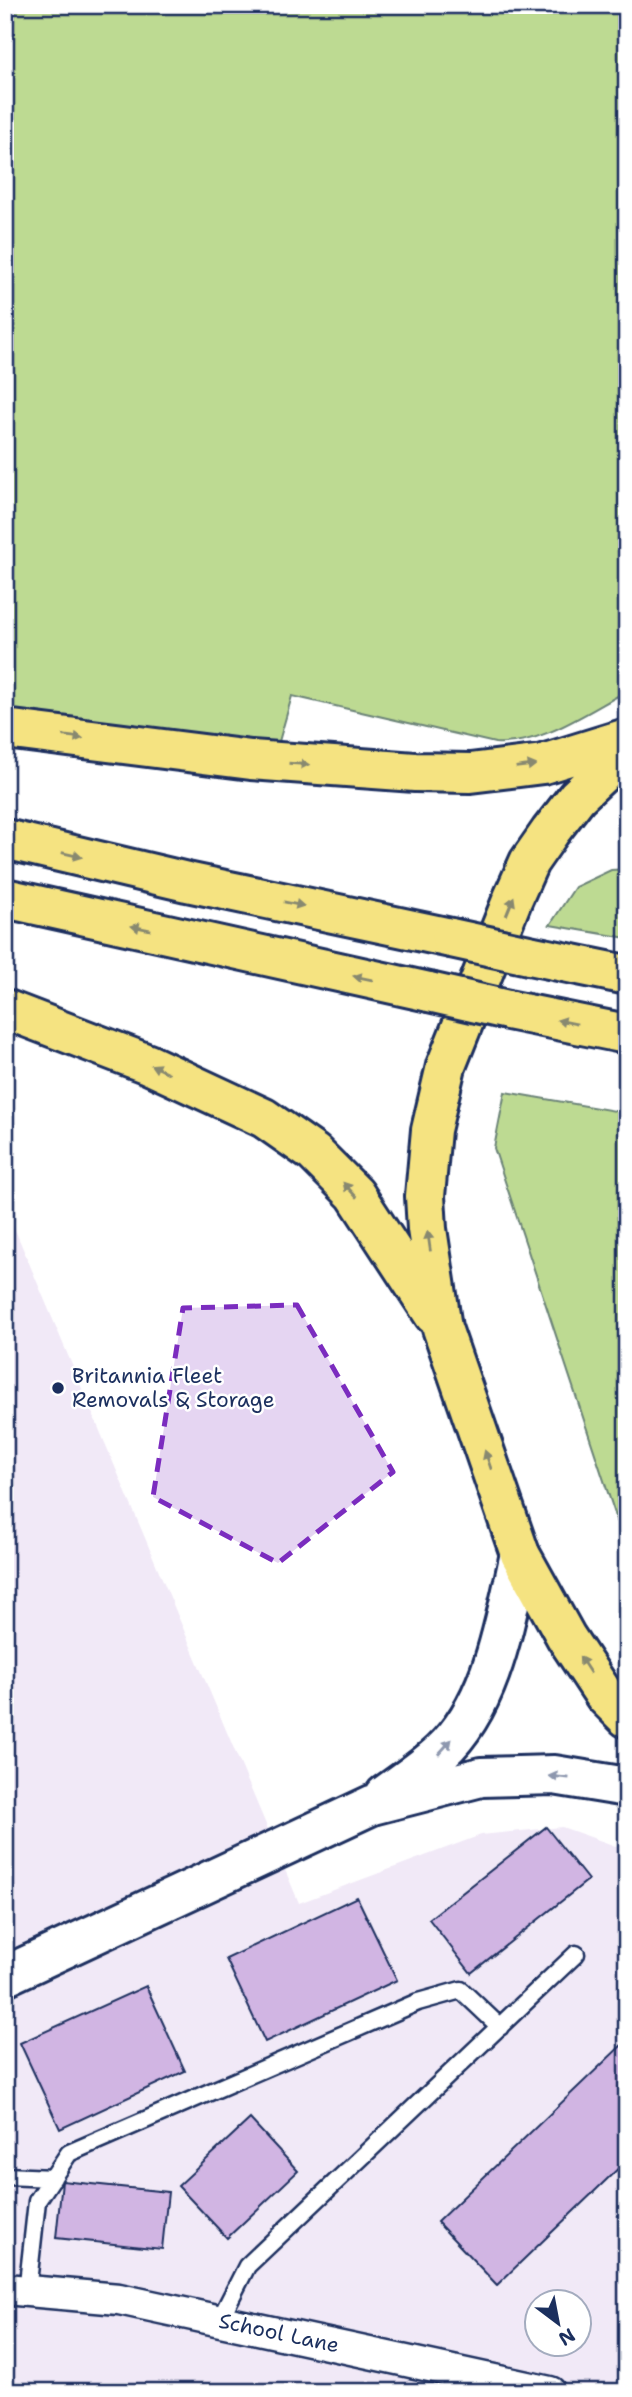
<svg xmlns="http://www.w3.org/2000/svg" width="632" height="2397" viewBox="0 0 632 2397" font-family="'Shantell Sans',sans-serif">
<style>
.built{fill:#f1e9f7;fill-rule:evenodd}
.green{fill:#bdda92;stroke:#6c8478;stroke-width:2}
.building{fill:#d1b5e3;stroke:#1b2f5e;stroke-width:2}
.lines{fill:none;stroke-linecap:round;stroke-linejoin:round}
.lane-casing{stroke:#1b2f5e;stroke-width:21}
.street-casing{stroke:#1b2f5e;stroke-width:35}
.secondary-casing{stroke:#1b2f5e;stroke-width:44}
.highway-casing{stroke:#1b2f5e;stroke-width:44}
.lane{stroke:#fff;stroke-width:16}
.street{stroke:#fff;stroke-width:30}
.secondary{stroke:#fff;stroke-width:38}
.highway{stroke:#f5e381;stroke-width:38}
.highway-bridge-casing{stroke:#1b2f5e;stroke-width:44;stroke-linecap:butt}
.highway-bridge{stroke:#f5e381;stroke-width:38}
.oneway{fill:#888970}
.oneway2{fill:#8d97ae}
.marked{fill:#7b2cbf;fill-opacity:0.2;stroke:#7b2cbf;stroke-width:5;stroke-dasharray:14 9;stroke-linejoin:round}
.poi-dot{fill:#1b2f5e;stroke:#fff;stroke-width:2.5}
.labels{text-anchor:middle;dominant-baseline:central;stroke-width:5;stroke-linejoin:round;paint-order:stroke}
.poi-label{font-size:21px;fill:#1b2f5e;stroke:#fff;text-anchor:start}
.street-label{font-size:21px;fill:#1b2f5e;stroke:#fff}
</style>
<rect width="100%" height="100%" fill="#fff"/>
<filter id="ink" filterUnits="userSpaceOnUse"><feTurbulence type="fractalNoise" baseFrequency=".0143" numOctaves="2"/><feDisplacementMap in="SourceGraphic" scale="14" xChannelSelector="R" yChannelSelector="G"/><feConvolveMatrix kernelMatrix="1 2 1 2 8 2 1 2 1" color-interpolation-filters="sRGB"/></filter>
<g filter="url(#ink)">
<path class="built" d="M5,1206L299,1903L481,1835L562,1827L627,1850V2392H5ZM538,2302H580V2344H538Z"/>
<path class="green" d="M5,5H627V691C587,712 541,746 495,743L292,696L276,752L5,710Z
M627,869V938L550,925L575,887L611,870Z
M505,1092L627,1113V1538L618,1523L494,1148Z"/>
<path class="building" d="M546,1827L588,1880L471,1973L429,1919Z
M357,1897L397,1980L265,2042L226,1959Z
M146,1986L185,2071L60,2129L20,2043Z
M627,2040V2160L497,2285L437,2222Z
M250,2119L298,2171L227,2238L178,2186Z
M62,2181L168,2192L162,2249L56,2238Z"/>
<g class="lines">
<g class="lane-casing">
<path id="lane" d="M5,2176L53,2178
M27,2292L37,2201L69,2153L418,2002L461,1990L500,2027
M219,2321L247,2266L576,1954"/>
</g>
<g class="street-casing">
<path id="street" d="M5,2289L119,2299L550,2392"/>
</g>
<g class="secondary-casing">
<path id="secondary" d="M385,1795C404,1781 424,1768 441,1752C493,1704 505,1620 520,1554
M5,1976L372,1805L481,1777L554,1775L627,1787"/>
</g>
<g class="highway-casing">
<path id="highway" d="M5,729L251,760L415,772L470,773L543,764L627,738
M627,750L577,797L550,832L529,862L513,898L446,1066L431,1130L425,1196L427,1229L442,1328L520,1554L566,1637L605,1696L627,1718
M5,839L187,882L451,938
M5,898L429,992
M529,955L627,975
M5,1009L148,1064L264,1118L314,1153L355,1194L434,1315
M508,1010L627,1034"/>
</g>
<use href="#lane" class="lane"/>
<use href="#street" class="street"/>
<use href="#secondary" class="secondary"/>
<use href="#highway" class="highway"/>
<g class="highway-bridge-casing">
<path id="highway-bridge" d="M451,938L529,955
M429,992L508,1010"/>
</g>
<use href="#highway-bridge" class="highway-bridge"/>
</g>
<defs><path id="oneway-solid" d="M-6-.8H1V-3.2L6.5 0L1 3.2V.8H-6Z" transform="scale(1.75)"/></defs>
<g class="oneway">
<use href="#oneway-solid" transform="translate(73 737) rotate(7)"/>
<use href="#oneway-solid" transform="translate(299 764) rotate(4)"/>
<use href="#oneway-solid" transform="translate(526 766) rotate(-8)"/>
<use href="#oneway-solid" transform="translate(72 855) rotate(13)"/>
<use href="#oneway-solid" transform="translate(294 904) rotate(12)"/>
<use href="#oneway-solid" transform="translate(510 906) rotate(-68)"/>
<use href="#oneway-solid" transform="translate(141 928) rotate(-168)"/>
<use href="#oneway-solid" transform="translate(363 978) rotate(-168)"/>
<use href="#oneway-solid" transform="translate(567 1022) rotate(-168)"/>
<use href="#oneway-solid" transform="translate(160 1069) rotate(-155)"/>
<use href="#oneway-solid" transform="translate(350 1190) rotate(-132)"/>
<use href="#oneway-solid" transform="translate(429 1241) rotate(-98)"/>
<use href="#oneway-solid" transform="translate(488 1460) rotate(-109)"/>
<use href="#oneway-solid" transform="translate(585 1665) rotate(-123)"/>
</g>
<g class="oneway2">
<use href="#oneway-solid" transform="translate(445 1747) rotate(-48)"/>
<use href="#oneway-solid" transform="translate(559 1777) rotate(-174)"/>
</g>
</g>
<path class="marked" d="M297,1305L393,1472L278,1563L153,1497L183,1308Z"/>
<circle class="poi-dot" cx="58" cy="1388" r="7"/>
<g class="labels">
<g class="poi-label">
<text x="72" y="1376">Britannia Fleet<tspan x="72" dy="24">Removals &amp; Storage</tspan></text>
</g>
<g class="street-label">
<text transform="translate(279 2333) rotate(12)">School Lane</text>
</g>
</g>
<rect width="632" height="2397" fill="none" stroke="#fff" stroke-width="28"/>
<rect x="14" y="14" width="604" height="2369" fill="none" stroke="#1b2f5e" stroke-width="2.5" filter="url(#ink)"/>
<g transform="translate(558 2323) rotate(148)"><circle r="33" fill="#ffffff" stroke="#a4acbf" stroke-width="2"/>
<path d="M0-5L12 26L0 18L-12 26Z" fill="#1b2f5e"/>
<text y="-10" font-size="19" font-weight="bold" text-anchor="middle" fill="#1b2f5e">N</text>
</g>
</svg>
